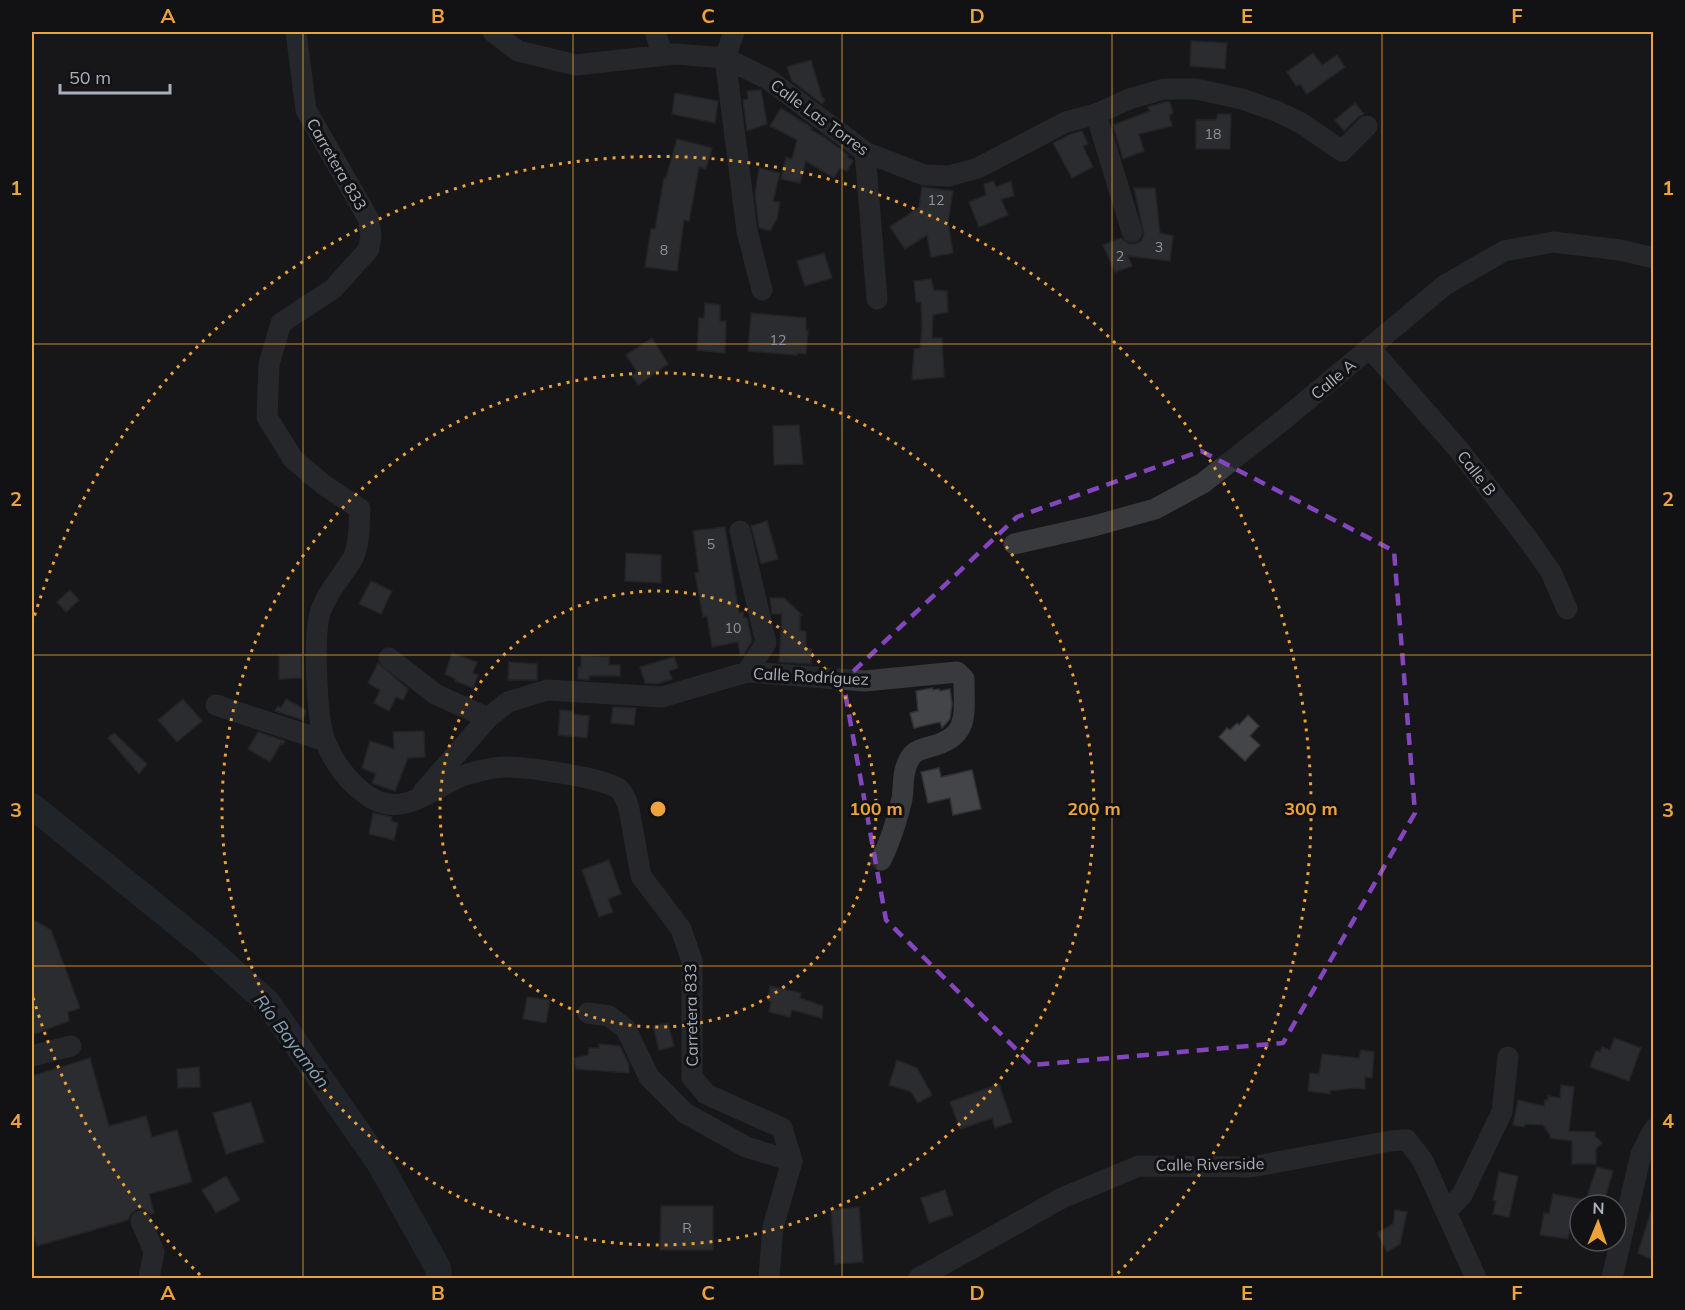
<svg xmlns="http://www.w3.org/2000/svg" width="1685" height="1310" viewBox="0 0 1685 1310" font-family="Mulish,sans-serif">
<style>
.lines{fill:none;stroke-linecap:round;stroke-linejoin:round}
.river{stroke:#2d373d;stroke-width:26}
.building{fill:#444549;stroke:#313235;stroke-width:1.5}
.minor{stroke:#383a3e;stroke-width:21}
.marked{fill:none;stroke:#8446be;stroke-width:4.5;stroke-dasharray:12 8;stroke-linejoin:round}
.grid{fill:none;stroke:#eda23b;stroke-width:1.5;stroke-opacity:0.55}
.ring{fill:none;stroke:#eda23b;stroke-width:3;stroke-dasharray:3 6}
.labels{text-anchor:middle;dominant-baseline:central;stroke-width:6;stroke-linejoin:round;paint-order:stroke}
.number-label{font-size:14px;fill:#90959d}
.street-label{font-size:16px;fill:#aab0b9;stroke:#121214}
.water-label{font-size:18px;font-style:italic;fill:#82a0b2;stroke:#121214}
.centre{fill:#eda23b;stroke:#121214;stroke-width:3}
.ring-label{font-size:18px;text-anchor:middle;font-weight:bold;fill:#eda23b;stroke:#121214;stroke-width:6;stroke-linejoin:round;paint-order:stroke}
.neatline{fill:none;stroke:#eda23b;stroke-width:2}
.grid-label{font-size:20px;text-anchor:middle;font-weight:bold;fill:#eda23b}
</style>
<rect width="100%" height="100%" fill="#171719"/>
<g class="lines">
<path class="river" d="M32,806L205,946L267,1002L378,1161L438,1268L439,1278"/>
</g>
<path class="building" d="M1191,41L1227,43L1225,69L1190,66Z
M1313,53L1322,65L1337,55L1345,67L1307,94L1300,84L1296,86L1287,72Z
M811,60L822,97L825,100L822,104L792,81L787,67Z
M761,90L767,124L747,131L743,100L748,99L747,91Z
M675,93L718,101L715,123L672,114Z
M1165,102H1170L1173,113L1169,115L1172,126L1139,134L1144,151L1123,159L1113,125L1150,111L1148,107Z
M1355,103L1364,114L1358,117L1344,131L1335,120Z
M781,108L804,123V122L812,128L811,130L824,137L848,155L847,157L853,161L847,171L840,168L834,178L806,161L800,183L781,179L786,157L792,159L797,140L770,126Z
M1218,114H1231L1230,149H1196V120H1216Z
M1082,131L1088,144L1083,146L1093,167L1072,178L1053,143L1071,134Z
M677,139L712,148L706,169L699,167L689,221L684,220L677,271L645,267L651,229H655L664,178H666Z
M759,168L780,173L773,201L780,202L777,219L770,231L759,228L755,195Z
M994,181L996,187L1011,181L1014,196L1001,199L1008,215L979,227L969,202L986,195L984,184Z
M922,187L953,191L948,222L953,253L931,257L927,235L905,249L890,227L919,207Z
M1134,188H1155L1160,233L1173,236L1170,261L1128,256L1132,266L1115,272L1103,245L1121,238L1129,244H1135L1141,241L1144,234Z
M824,253L832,278L805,286L797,261Z
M931,279L934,290L947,291L948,312L933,315L932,338H942L944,377L912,380L914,349L920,348L922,328L921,302H916L914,281Z
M705,303L720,305V321H726L725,353L697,350L699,318H704Z
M751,313L806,318V330H808L806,354L797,353V355L748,351Z
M652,338L668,364L638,385L632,376L637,371L626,355Z
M799,425L803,464L774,465L773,426Z
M767,521L778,559L761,564L751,526Z
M725,527L739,613L743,612L744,618H747L752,641L744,654L740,655L738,642L712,647L707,616L703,617L695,573L699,572L693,531Z
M626,553L661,555V583L625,581Z
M371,581L392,591L381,614L359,604Z
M70,590L79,600L66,612L57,602Z
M770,598H784L802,615H800V630L806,632V648L812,649L811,664L779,662L782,614H772Z
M452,653L477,662L473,673L478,675L473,688L455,681L456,679L445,674Z
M301,654L302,678L279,679V655Z
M581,655L609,657V665H620V676H589V680L578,679V667H581Z
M674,657L678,668L669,671L672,679L657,684L645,683L640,667Z
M509,662L537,664V680H508Z
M378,663L408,689L403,700L396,697L389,711L374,703L380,690L368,683Z
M932,688L933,690L939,689L940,691L950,689L952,704L950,719L942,728L940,722L914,728L910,713L918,711L916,691Z
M183,699L202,721L177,742L158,720Z
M286,699L306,710L303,720L275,711L278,706L281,708Z
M613,707L636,708L634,725L611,723Z
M560,710L573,711V714L589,716L587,738L558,735Z
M1248,715L1259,726L1250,736L1260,745L1245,761L1219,737L1227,728L1230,730L1237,723L1239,725Z
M424,731L425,757L408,758L395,791L372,783L376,774L362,768L370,741L394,749L393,732Z
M258,732L285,741L283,744L281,743L270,762L248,749Z
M114,733L147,764L139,774L108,738Z
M939,768L941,777L972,770L981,809L953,815L950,798L928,803L921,772Z
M373,813L392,817L391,821L398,823L394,840L369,834Z
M609,860L621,894L608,899L613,912L599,917L582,870Z
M32,919L51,930L80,1008L68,1012L69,1021L32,1035Z
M770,986L801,993L800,998L823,1006L822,1018L792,1010L790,1017L769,1012L771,1002L768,1000Z
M527,997L550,1000L546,1023L523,1019Z
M668,1023L674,1046L659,1050L653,1026Z
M1614,1038L1641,1048L1629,1081L1590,1067L1596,1051L1600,1052L1602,1047L1610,1050Z
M599,1044L620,1046L629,1065V1073L576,1069L574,1058L588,1055L589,1048H599Z
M1361,1050L1374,1052L1372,1078L1365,1077V1089L1355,1088L1330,1091V1094L1308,1091L1310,1073L1319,1074L1322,1054L1359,1058Z
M90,1058L109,1126L146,1116L152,1137L177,1130L192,1182L149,1194L154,1213L151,1214L143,1209H137L131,1214L128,1220L37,1246L32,1232V1076Z
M897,1060L917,1068L932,1095L918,1103L911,1092L889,1085Z
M199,1067L200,1087L178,1088L177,1069Z
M999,1084L1012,1122L995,1128L992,1118L960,1129L950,1102Z
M1561,1085L1574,1087L1569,1131L1595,1132V1136L1602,1143L1596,1149V1164H1572V1141L1550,1138V1135L1543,1125L1525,1124L1524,1127L1513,1125L1518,1100L1544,1106L1545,1100H1548V1096L1560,1098Z
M251,1102L264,1142L226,1154L213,1113Z
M1597,1167L1613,1171L1603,1205H1584Z
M1499,1172L1518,1176L1509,1217L1493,1214L1496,1201L1493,1200Z
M226,1176L240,1200L216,1213L202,1190Z
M945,1190L953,1215L929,1223L921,1198Z
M1553,1194L1581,1199L1578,1220L1575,1219V1224H1571L1568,1239L1540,1235L1544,1213L1549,1214Z
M661,1206H713V1250H660Z
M859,1207L863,1262L835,1264L831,1210Z
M1395,1210L1407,1212L1400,1244L1387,1252L1377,1233L1393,1224Z
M1651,1211H1653V1260L1638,1253Z"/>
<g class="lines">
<path class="minor" d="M296,32L306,110L368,218L371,235L369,249L333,289L281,323L269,364L267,417L293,459L324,485L360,509C359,524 360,544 353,558C342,577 324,595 319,617C314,641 316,721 326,743C335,764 349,783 368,796C405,821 435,784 468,774C479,771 493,767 504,767C523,766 606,778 619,789C625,795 627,802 629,809L641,876L681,929L692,961V1077L706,1094L782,1128L792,1161L773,1227L769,1278
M493,32L518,51L576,65L675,54L725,58L768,79L865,152L924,175L949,176L978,168L1066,122L1096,114L1129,99L1164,89H1196L1242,99L1276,111L1301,123L1342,151L1367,126
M655,32L663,55
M734,32L725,58L747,231L762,290
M1096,114L1132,232
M865,152L877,299
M1370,348L1459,450L1527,538L1551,572L1567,609
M740,531L766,643L747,672
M1014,544L1094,526L1155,509L1203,483L1282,421L1445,285L1504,251L1553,242L1620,250L1654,258
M389,658L435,694L488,718
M216,705L325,741
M423,792L488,718L508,702L547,690L662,697L747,672L865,681L957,672L964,679C964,716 970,737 929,747C920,750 915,750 910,758C902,771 904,785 902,799C897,820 891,840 881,860
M588,1013L609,1016L626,1029L649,1077L685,1113L746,1147L792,1161
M32,1056L71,1046
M1447,1211L1462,1195L1502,1112L1508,1057
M141,1221L154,1252L149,1278
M919,1278L1062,1198L1139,1166L1251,1167L1390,1141L1407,1140L1423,1161L1476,1278
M1612,1278L1641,1154L1654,1129"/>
</g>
<path d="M0 0H1685V1310H0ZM1201,451L1394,551L1415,813L1283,1043L1032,1065L886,920L843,681L1017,517Z" fill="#171719" fill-opacity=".55" fill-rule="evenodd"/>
<path class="marked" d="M1201,451L1394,551L1415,813L1283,1043L1032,1065L886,920L843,681L1017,517Z"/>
<path class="grid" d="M303,32V1278M573,32V1278M842,32V1278M1112,32V1278M1382,32V1278M32,344H1654M32,655H1654M32,966H1654"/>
<g class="ring">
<circle cx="658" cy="809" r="218"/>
<circle cx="658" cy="809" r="436"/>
<path d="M200 1275A653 653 0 0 1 32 994M32 624A653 653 0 1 1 1116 1275"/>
</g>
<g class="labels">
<g class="number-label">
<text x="1213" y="134">18</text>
<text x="936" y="200">12</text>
<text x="1159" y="247">3</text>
<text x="664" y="250">8</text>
<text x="1120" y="256">2</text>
<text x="778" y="340">12</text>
<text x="711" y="544">5</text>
<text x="733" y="628">10</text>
<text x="687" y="1228">R</text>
</g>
<g class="street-label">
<text transform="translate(820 117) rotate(36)">Calle Las Torres</text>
<text transform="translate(337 164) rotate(60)">Carretera 833</text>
<text transform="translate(1333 379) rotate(-40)">Calle A</text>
<text transform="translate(1477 473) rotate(52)">Calle B</text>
<text transform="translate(811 676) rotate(3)">Calle Rodríguez</text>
<text transform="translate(691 1015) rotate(-91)">Carretera 833</text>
<text transform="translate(1210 1164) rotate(-1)">Calle Riverside</text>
</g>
<g class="water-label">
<text transform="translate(292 1041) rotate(53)">Río Bayamón</text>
</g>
</g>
<circle cx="658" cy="809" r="9" class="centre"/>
<g class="ring-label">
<text x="876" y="815">100 m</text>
<text x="1094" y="815">200 m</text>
<text x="1311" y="815">300 m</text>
</g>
<rect width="1685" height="1310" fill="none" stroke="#121214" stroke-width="66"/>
<g transform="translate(1598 1223) rotate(2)"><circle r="28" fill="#121214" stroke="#4f5156" stroke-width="1.5"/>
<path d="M0-4.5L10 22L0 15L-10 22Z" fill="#eda23b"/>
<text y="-9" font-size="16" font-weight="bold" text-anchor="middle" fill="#aab0b9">N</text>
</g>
<path d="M60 84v9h110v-9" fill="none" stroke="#aab0b9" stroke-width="3"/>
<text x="69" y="84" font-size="18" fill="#aab0b9" stroke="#121214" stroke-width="4.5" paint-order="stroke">50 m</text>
<rect x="33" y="33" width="1619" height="1244" class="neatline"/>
<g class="grid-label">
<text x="168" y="23">A</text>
<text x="438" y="23">B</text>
<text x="708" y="23">C</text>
<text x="977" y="23">D</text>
<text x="1247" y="23">E</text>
<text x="1517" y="23">F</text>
<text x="16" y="195">1</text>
<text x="1668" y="195">1</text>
<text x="16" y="506">2</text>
<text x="1668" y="506">2</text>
<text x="16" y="817">3</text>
<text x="1668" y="817">3</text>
<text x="16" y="1128">4</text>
<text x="1668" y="1128">4</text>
<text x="168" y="1300">A</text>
<text x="438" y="1300">B</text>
<text x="708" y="1300">C</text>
<text x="977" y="1300">D</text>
<text x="1247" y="1300">E</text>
<text x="1517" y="1300">F</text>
</g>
</svg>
